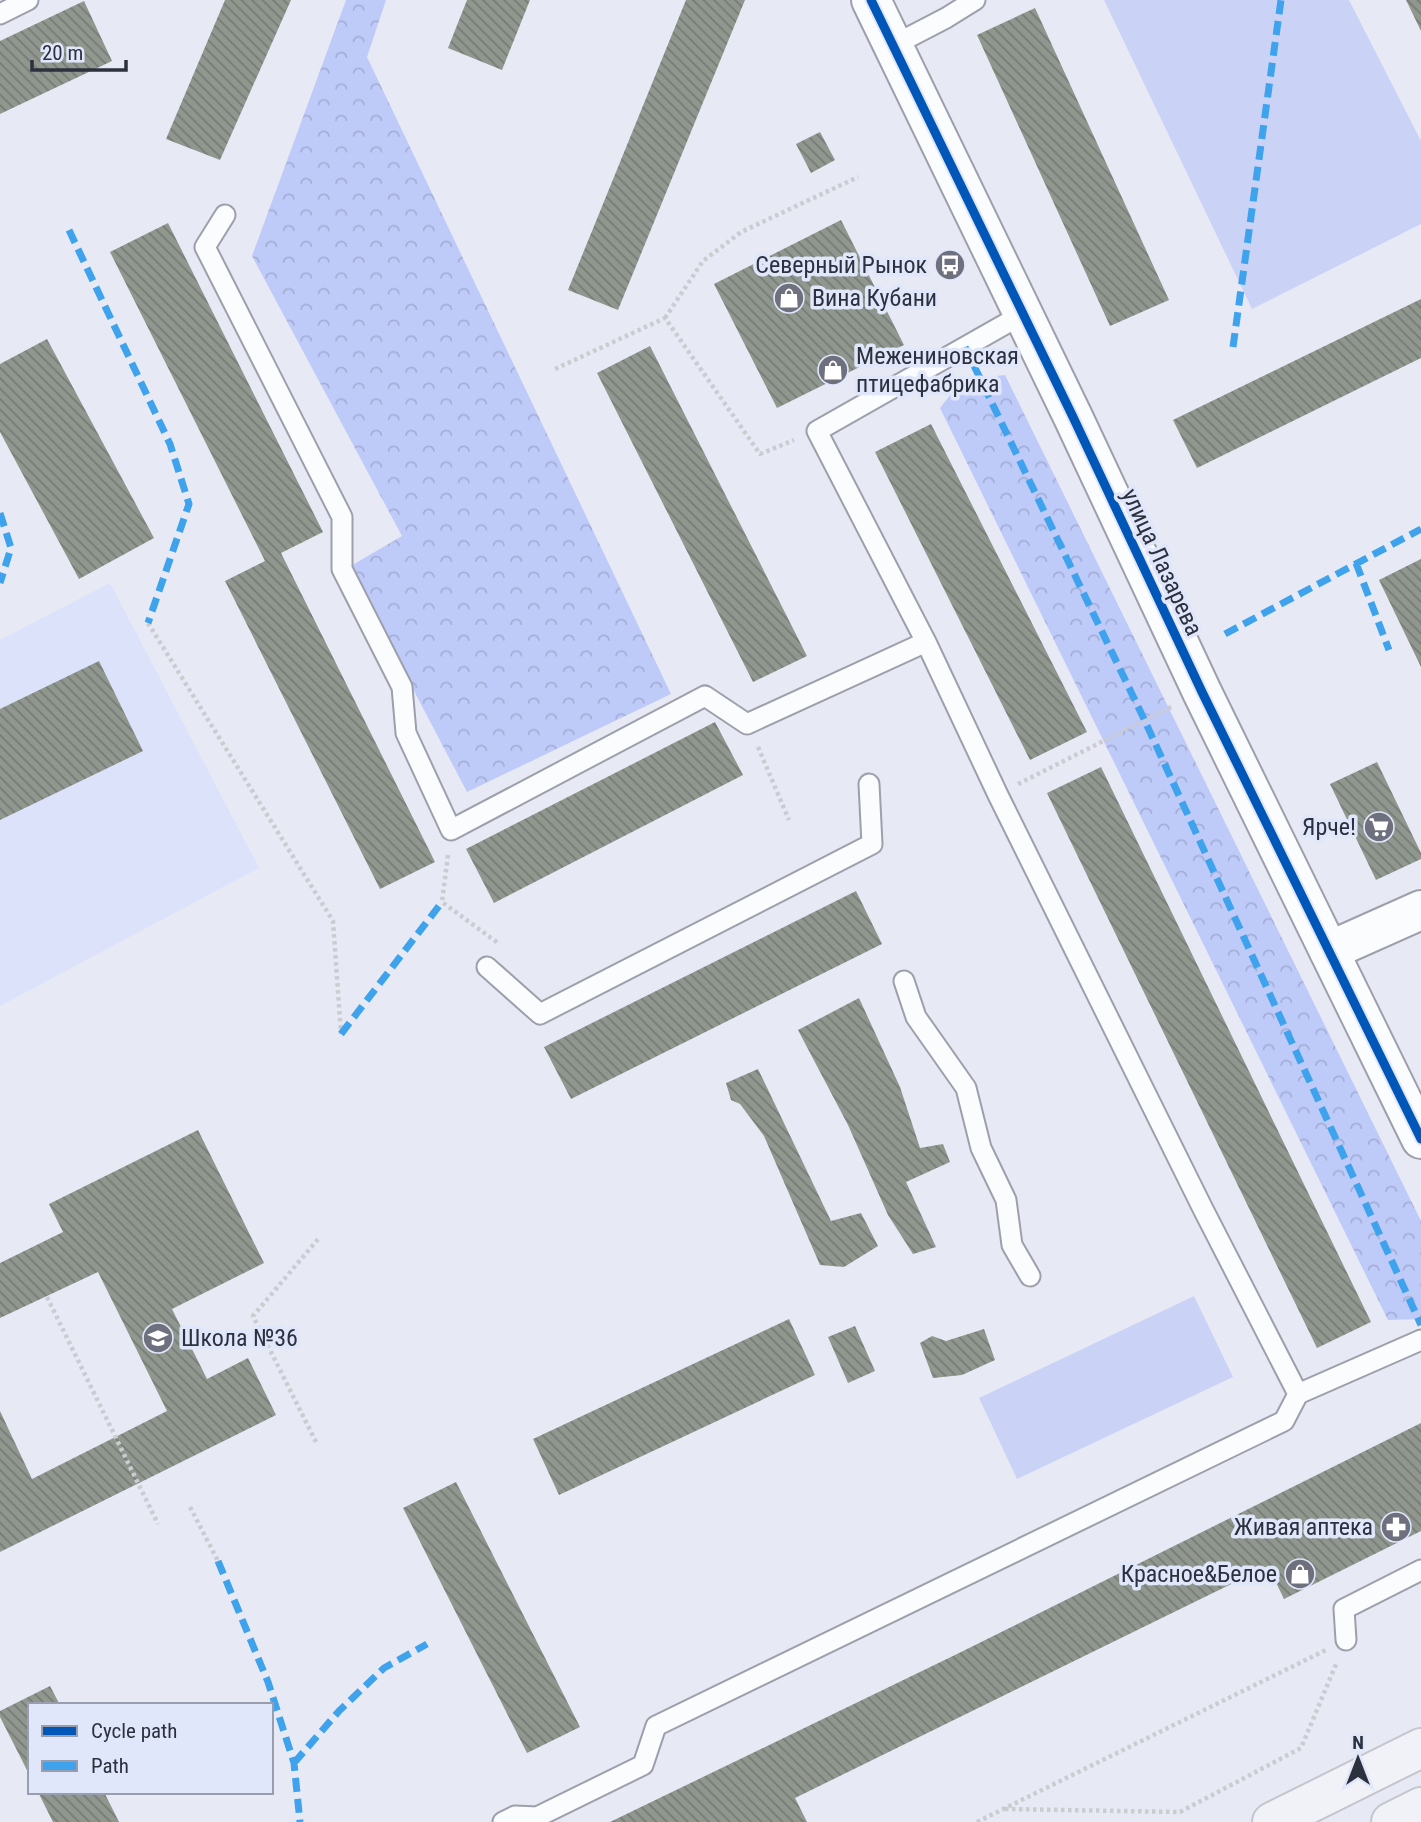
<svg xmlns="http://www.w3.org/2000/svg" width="1421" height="1822" viewBox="0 0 1421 1822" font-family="'Roboto Condensed',sans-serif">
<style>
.built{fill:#dbe2f9}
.green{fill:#cad3f6}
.forest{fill:url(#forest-crowns)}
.building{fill:url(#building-back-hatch)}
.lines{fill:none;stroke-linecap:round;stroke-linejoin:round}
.service-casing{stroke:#9da0aa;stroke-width:23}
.minor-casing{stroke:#9da0aa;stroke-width:42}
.tertiary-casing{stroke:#9da0aa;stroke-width:42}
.primary-casing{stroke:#c4c6cd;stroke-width:42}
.path{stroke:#caccd0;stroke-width:4.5;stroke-dasharray:3.5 3.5;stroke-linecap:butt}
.service{stroke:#fbfcfe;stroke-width:19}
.minor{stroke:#fbfcfe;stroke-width:38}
.tertiary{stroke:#fbfcfe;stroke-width:38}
.primary{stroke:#f0f2f8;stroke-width:38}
.quiet{stroke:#3ea3ec;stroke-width:7;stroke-dasharray:14 7;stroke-linecap:butt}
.cycleway-casing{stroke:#e1e7fb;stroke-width:13}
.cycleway{stroke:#0057b8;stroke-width:9}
.labels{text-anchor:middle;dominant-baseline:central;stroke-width:7;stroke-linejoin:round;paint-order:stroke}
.poi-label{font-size:24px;fill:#2d303d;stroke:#e1e7fb;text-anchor:end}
.street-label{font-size:24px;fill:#2d303d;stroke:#e1e7fb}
</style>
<defs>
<pattern id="forest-crowns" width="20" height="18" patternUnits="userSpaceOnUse" patternTransform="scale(1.75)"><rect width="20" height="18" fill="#becaf8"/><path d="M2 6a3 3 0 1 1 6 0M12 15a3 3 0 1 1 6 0" fill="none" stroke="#a4aed6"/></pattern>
<pattern id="building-back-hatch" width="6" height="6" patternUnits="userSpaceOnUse" patternTransform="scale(1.75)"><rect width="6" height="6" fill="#90978e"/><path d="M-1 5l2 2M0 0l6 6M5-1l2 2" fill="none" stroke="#767c75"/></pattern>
</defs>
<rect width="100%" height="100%" fill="#e7eaf5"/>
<path class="built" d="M110,583L259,868L0,1006V640Z"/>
<path class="green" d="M1104,0H1349L1421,141V224L1252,309Z
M1194,1296L1233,1377L1017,1479L979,1398Z"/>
<path class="forest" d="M346,0H386L367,57L671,694L467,792L349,567L402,536L252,256Z
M1005,375L1421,1221V1319L1388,1320L940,408L962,380Z"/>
<path class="building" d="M225,0H291L220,160L166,139Z
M467,0H530L502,70L448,48Z
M686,0H745L618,310L568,290Z
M1406,0H1421V31Z
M84,1L112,61L0,114V41Z
M1035,8L1169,300L1110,326L977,35Z
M820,132L835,160L811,173L796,144Z
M841,220L904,345L777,408L714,284Z
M168,223L323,532L281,553L435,862L380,889L225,581L265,561L110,252Z
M1421,299V358L1197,468L1173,420Z
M47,339L154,538L79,579L0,432V364Z
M650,346L807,656L753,682L597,373Z
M931,424L1087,732L1030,760L875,452Z
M1421,559V667L1379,580Z
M99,661L143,751L0,820V709Z
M715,722L743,775L494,903L466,849Z
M1377,762L1421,853V859L1376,880L1330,784Z
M1101,767L1371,1322L1317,1348L1047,793Z
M856,891L882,944L571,1099L544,1047Z
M859,998L900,1087L920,1148L943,1144L950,1162L906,1182L936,1247L913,1254L888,1215L848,1125L798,1030Z
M758,1069L831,1221L861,1213L878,1246L844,1267L820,1265L764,1136L740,1104L731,1100L726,1083Z
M198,1130L264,1263L172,1309L207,1379L248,1358L276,1415L0,1552V1411L32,1479L167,1411L98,1272L0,1318V1263L63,1232L49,1204Z
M789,1319L815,1375L559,1495L533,1439Z
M855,1326L875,1371L848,1383L828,1337Z
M984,1329L995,1360L962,1375L933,1378L920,1343L932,1336L946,1341Z
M1421,1423V1531L1284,1599L1268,1566L795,1798L807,1822H610L955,1655Z
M456,1482L580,1727L527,1753L403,1508Z
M50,1686L60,1705H30V1776L0,1717V1711Z
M38,1792H104L119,1822H53Z"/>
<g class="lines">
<g class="service-casing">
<path id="service" d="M0,14L28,0
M894,45L946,18L975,0
M225,215L205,247L342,517V569L402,687L406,733L451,830L705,696L747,724L926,642
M1023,314L817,431L926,642L998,795L1203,1209L1298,1394
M487,967L540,1014L872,844L869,784
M904,981L916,1017L966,1088L981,1148L1006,1200L1012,1245L1030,1276
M1346,1640L1344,1609L1421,1570
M503,1822L515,1816L537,1817L643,1765L656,1726L1284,1421L1298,1394L1421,1340"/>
</g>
<g class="minor-casing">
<path id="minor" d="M1329,951L1421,910"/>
</g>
<g class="tertiary-casing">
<path id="tertiary" d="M871,0L1073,417L1202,692L1421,1139"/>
</g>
<g class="primary-casing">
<path id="primary" d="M1272,1822L1421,1748
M1391,1822L1421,1807"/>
</g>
<path class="path" d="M665,318L703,261L741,232L858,177
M555,369L665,318L760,454L794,440
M148,623L333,921L341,1034
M758,747L789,820
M1018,784L1173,706
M448,855L442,902L498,943
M47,1297L158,1524
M316,1442L253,1316L319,1238
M190,1507L218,1561
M1005,1809L1180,1812L1301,1748L1337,1662
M977,1822L1326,1650"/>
<use href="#service" class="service"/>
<use href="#minor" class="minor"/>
<use href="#tertiary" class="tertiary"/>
<use href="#primary" class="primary"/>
<path class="quiet" d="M69,230L170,444L189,504L148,623
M965,347L1144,719L1421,1325
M1233,347L1281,0
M0,513L11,548L0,583
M1356,563L1389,650
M1225,634L1421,529
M341,1034L442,902
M218,1561L268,1682L294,1763L300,1822
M294,1763L339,1711L384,1668L427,1644"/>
<g class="cycleway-casing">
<path id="cycleway" d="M871,0L1073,417L1202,692L1421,1139"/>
</g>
<use href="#cycleway" class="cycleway"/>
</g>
<defs>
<g id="bus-disc" transform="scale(1.575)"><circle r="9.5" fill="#6e717d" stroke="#e1e7fb"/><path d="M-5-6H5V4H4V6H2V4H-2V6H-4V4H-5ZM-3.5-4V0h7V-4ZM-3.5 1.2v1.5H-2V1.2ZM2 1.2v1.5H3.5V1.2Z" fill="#fff"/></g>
<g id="shop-disc" transform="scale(1.575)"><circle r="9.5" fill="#6e717d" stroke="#e1e7fb"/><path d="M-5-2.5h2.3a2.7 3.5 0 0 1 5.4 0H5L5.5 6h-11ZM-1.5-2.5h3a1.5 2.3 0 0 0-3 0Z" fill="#fff"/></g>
<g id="supermarket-disc" transform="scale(1.575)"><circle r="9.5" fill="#6e717d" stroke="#e1e7fb"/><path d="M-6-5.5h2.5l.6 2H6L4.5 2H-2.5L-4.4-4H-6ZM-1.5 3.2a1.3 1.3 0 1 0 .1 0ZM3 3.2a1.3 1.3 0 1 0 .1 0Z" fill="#fff"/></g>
<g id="school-disc" transform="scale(1.575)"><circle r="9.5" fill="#6e717d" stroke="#e1e7fb"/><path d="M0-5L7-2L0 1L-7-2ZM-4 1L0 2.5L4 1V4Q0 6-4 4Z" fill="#fff"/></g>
<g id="pharmacy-disc" transform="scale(1.575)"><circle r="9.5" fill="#6e717d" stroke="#e1e7fb"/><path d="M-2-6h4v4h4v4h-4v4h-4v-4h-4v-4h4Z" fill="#fff"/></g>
</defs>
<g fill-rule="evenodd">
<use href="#bus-disc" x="950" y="265"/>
<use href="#shop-disc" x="789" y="298"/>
<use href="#shop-disc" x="833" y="370"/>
<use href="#supermarket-disc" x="1379" y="827"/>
<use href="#school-disc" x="158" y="1338"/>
<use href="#pharmacy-disc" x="1396" y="1527"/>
<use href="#shop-disc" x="1300" y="1574"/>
</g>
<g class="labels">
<g class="poi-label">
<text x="927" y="265">Северный Рынок</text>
<text x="812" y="298" text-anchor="start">Вина Кубани</text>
<text x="856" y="356" text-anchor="start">Межениновская<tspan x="856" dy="28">птицефабрика</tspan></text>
<text x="1356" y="827">Ярче!</text>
<text x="181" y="1338" text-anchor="start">Школа №36</text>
<text x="1373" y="1527">Живая аптека</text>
<text x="1277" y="1574">Красное&amp;Белое</text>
</g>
<g class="street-label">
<text transform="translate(1162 562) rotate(65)">улица Лазарева</text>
</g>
</g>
<rect x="28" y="1703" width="245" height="91" fill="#e1e7fb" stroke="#999eaf" stroke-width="2"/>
<rect x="42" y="1726" width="35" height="10" fill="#0057b8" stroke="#999eaf" stroke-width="2"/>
<text x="91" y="1738" font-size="21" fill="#2d303d">Cycle path</text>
<rect x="42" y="1761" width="35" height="10" fill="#3ea3ec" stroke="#999eaf" stroke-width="2"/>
<text x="91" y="1773" font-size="21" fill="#2d303d">Path</text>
<g transform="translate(1358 1759)" stroke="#e1e7fb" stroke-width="5" paint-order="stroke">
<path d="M0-5L12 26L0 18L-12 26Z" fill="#2d303d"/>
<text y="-10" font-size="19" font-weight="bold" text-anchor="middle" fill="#2d303d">N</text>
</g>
<path d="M32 60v10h94v-10" fill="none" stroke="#2d303d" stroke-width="3.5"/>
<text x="42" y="60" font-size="21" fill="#2d303d" stroke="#e1e7fb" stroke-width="5" paint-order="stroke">20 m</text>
</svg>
